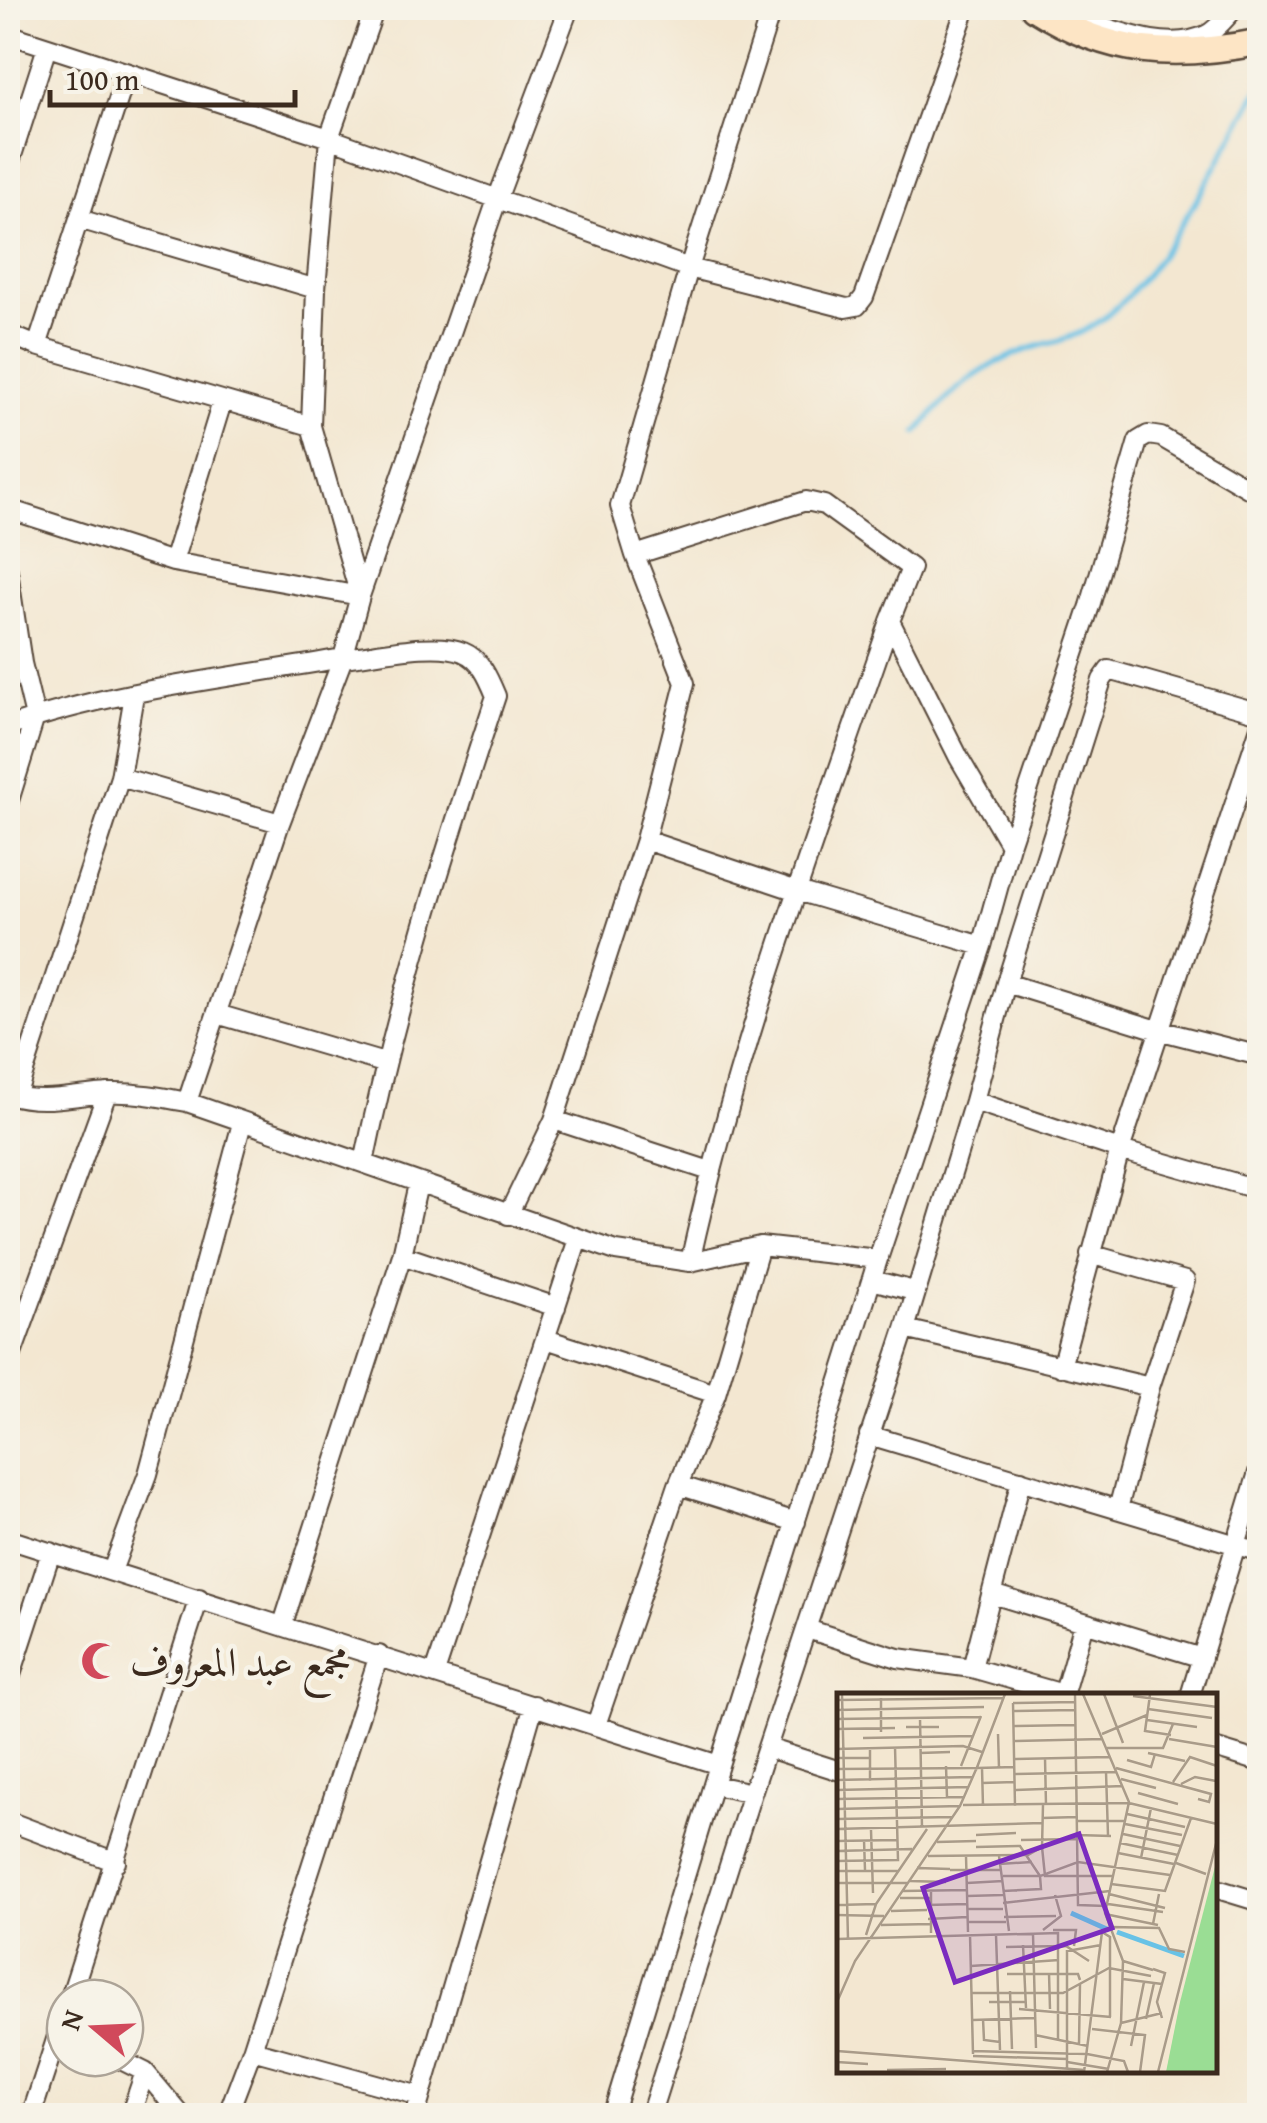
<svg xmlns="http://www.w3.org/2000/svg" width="1267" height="2123" viewBox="0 0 1267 2123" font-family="'Gentium Book Plus',Amiri,serif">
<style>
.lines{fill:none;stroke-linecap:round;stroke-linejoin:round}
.stream{stroke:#68c2e6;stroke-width:5}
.street-casing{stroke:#574639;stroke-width:22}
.secondary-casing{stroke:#574639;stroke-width:30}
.street{stroke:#fff;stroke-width:18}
.secondary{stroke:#fde5c5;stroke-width:25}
.labels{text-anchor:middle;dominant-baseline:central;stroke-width:9;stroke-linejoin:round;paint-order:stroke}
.poi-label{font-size:40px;fill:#3b2a1e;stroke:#f7f3e8;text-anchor:start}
.inset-river{fill:none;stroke:#68c2e6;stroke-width:5}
.inset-road{fill:none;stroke:#a99b89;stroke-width:2.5}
.view{fill:#7b2cbf;fill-opacity:0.15;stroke:#7b2cbf;stroke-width:5}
.inset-edge{fill:none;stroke:#3b2a1e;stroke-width:5}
</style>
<rect width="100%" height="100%" fill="#f7f3e8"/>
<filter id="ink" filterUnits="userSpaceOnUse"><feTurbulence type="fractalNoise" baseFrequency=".01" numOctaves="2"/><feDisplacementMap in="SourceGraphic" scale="20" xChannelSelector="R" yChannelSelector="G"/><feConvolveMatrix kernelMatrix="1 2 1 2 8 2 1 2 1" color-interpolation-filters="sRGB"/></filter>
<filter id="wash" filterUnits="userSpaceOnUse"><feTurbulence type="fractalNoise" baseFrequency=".0048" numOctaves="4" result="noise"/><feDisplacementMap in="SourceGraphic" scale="40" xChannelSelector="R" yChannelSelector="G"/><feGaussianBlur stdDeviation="2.25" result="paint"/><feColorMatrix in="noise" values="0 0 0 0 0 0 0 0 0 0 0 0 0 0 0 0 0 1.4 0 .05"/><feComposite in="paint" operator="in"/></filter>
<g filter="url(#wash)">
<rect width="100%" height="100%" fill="#f3e7d1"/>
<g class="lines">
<path class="stream" d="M917,433C950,391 980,365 1032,348C1051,342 1071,339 1089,328C1155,291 1222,154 1260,87"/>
</g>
</g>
<g filter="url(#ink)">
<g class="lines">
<g class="street-casing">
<path id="street" d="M8,14L10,8
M1071,16C1111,28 1165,54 1206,35C1217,30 1227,16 1235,8
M8,34L329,138L689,268L846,308L857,306L864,297L966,8
M8,168L47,47
M79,219L316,289
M8,334L37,346L311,426
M37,346L127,73
M8,509L173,562L360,596L498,197L569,8
M635,555L806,501L824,505L911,568L890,621L959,758L1010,845
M173,562L222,402
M8,571L22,663L35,717L8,804
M8,727C114,689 232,678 343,658
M120,777L280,823
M645,840L797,891L982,946
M1006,983L1158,1030L1260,1056
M217,1014L384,1063
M8,1094C43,1105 73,1095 109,1093C135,1092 161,1097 187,1102L616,1251L690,1262L760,1246L878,1259
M16,1096L120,777L134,695
M974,1101L1120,1150L1260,1190
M187,1102L280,823L343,658
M554,1120L710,1171
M364,1163C396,1004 445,850 496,696C489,679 481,659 463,652C435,640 374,655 343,658L360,596L311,426L316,289L329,138L375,8
M508,1215L554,1120L645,840L685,683L635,555L620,506L689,268L772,8
M1090,1254L1185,1281L1150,1387L1118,1509
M402,1255L556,1307
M690,1262C738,1044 817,833 890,621
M872,1280L914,1291
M905,1329L1150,1387
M546,1339L716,1394
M8,1365L107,1093
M1061,1367L1120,1150L1260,727
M869,1435L1260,1552
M678,1485L796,1522
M8,1539L719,1765
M112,1571L148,1474L242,1123
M992,1594L1202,1658
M283,1624L402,1255L418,1184
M807,1629L898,1658L972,1668L1063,1694
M972,1668L1021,1480
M435,1673L578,1239
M8,1684L51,1552
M1063,1696L1084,1623
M1190,1696L1260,1466
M596,1725L678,1485L716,1394L760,1246
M768,1748L840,1771
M1214,1748L1260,1762
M714,1785L752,1793
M8,1821L116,1862
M1214,1888L1260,1902
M70,1998L199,1598
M252,2050L420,2096
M117,2058L145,2072L182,2116
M31,2116L65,2012
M130,2116L145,2072
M227,2116L252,2050L379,1655
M415,2116L534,1705
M612,2116L719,1765L878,1259L982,946L1010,845L1090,606L1138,441L1148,435L1161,437L1260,495
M650,2116L752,1793L905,1329L974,1101L1006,983L1102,680L1109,670L1260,713"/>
</g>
<g class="secondary-casing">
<path id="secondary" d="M1034,8C1110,56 1173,59 1260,42"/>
</g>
<use href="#street" class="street"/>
<use href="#secondary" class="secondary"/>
</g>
</g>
<defs>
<g id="mosque-bare" transform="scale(3)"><path d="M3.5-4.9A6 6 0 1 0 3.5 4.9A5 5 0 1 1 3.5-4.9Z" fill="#d1495b" stroke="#f7f3e8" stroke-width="2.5" paint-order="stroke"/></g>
</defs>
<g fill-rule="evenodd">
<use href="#mosque-bare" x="100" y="1661"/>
</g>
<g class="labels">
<g class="poi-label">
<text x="130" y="1661">مجمع عبد المعروف</text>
</g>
</g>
<g transform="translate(837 1693)">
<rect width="380" height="380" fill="#f3e7d1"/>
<path d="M380,166V379H329L343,309Z" fill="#9add94"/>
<path class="inset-river" d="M234,220L272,237M280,239L347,263"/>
<path class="inset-road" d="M5,1L11,246M238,1L241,212L269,213M246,1L292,109L268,220L286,268L284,330L270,379M267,1L286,50M313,2L308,38L334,42M296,3L380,14M44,5V39M0,7L166,5M176,10L178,113M176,10L238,9M311,16L375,25M0,17L147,14M177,18L238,17M83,25L85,134M0,26L143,24M310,27L360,34M177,33L238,32M69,34H102M0,36L58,35M161,41L162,75M265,41L310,22M26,45L136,43M332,46L380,54M177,48L266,46M33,55V88M270,55H326L336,31M0,56L126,53L145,59M83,60L113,59M311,60L348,68M0,65H33M208,65L209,112M178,66L272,64M290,67L314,74L318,61M109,73L110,104M124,73L144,23M140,75L178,74M145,75L146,113M279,75L374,101L372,109L361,106M0,76L142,75M139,77L168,1M269,79L271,142M178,81L279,79M284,86L319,95M0,87L135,84M336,89L353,64L380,73M145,90L178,89M344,91L358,84L379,88M0,97L131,94M178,97L286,93M301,100L341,111M0,106L127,104M126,112L292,110L380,131M0,116L123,113M290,121L348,134M205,125L240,124M0,126L116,124M240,128H289M288,131L345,142M0,136L205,130M34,137L36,200M286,141L343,153M139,142L179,140M240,142L274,143M27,147L28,177M184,147L240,146M0,148L60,147M100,149L139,148M283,150L341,162M139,154L183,153L203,183M205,154L208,183H275M0,158L75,156M281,160L337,171M91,163L191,162L205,154L206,112M129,163L131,239M162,163L172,238M304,165L314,115M0,168L61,167L58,54M339,170L369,181M162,171L195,169M80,175L113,176M113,177H165M0,178H62M166,183H203M73,188L109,189M0,190H70M130,190L166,188M274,191L328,198L354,125M94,197V240M66,198L130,197M166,198L204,196L203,183L241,169L333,182M272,201L328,215M130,203L166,202M63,205H94M166,210L273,198M271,211L326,219M0,212L39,211M90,212L130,211M130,216H166M54,218L90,217M268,221L321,232M0,222L47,223M167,224L219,223M91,226L130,224M131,229H169M316,231L322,201M44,232L94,231M275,234L322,235L332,256L348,259M206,237L224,223L218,202M216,237H239L237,253M196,241L199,355M29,242L39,211L90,136M133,242L136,361M159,242L163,357M0,246L221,240V346M186,252L189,315M169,254L229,253L252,268M286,268L316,277M134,273L222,267M316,276L328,280L320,309L325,325M212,280L213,316M170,281H241L243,287M286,286L325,291M173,298L175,356M135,300H226L272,275L314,283M0,309L18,268L123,113L141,72M152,309H189M182,316L274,324M146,326L147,347L163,349M309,326L317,290M136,327L197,325M284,330L325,320M255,336L308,342L303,379M198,342L251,353M242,351L243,291M294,353L307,289M0,358L247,377M136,358L250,361L287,368L291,379M136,363L230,366M0,369L31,371M230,369L272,376M230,375V258L264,252M50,377L109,376M170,379H224M247,379L265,239L273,244V324M321,379L380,147"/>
<path class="view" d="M242,141L275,235L118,289L86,195Z"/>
<rect width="380" height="380" class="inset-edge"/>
</g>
<rect width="1267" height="2123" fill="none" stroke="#f7f3e8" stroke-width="40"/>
<g transform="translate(95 2028) rotate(289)"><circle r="48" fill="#f7f3e8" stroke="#aca397" stroke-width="2.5"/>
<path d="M0-8L18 38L0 25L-18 38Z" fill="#d1495b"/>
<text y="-15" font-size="28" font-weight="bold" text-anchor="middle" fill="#3b2a1e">N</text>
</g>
<path d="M50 90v15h245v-15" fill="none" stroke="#3b2a1e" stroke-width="5"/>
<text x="65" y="90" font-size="30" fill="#3b2a1e" stroke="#f7f3e8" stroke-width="8" paint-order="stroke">100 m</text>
</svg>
